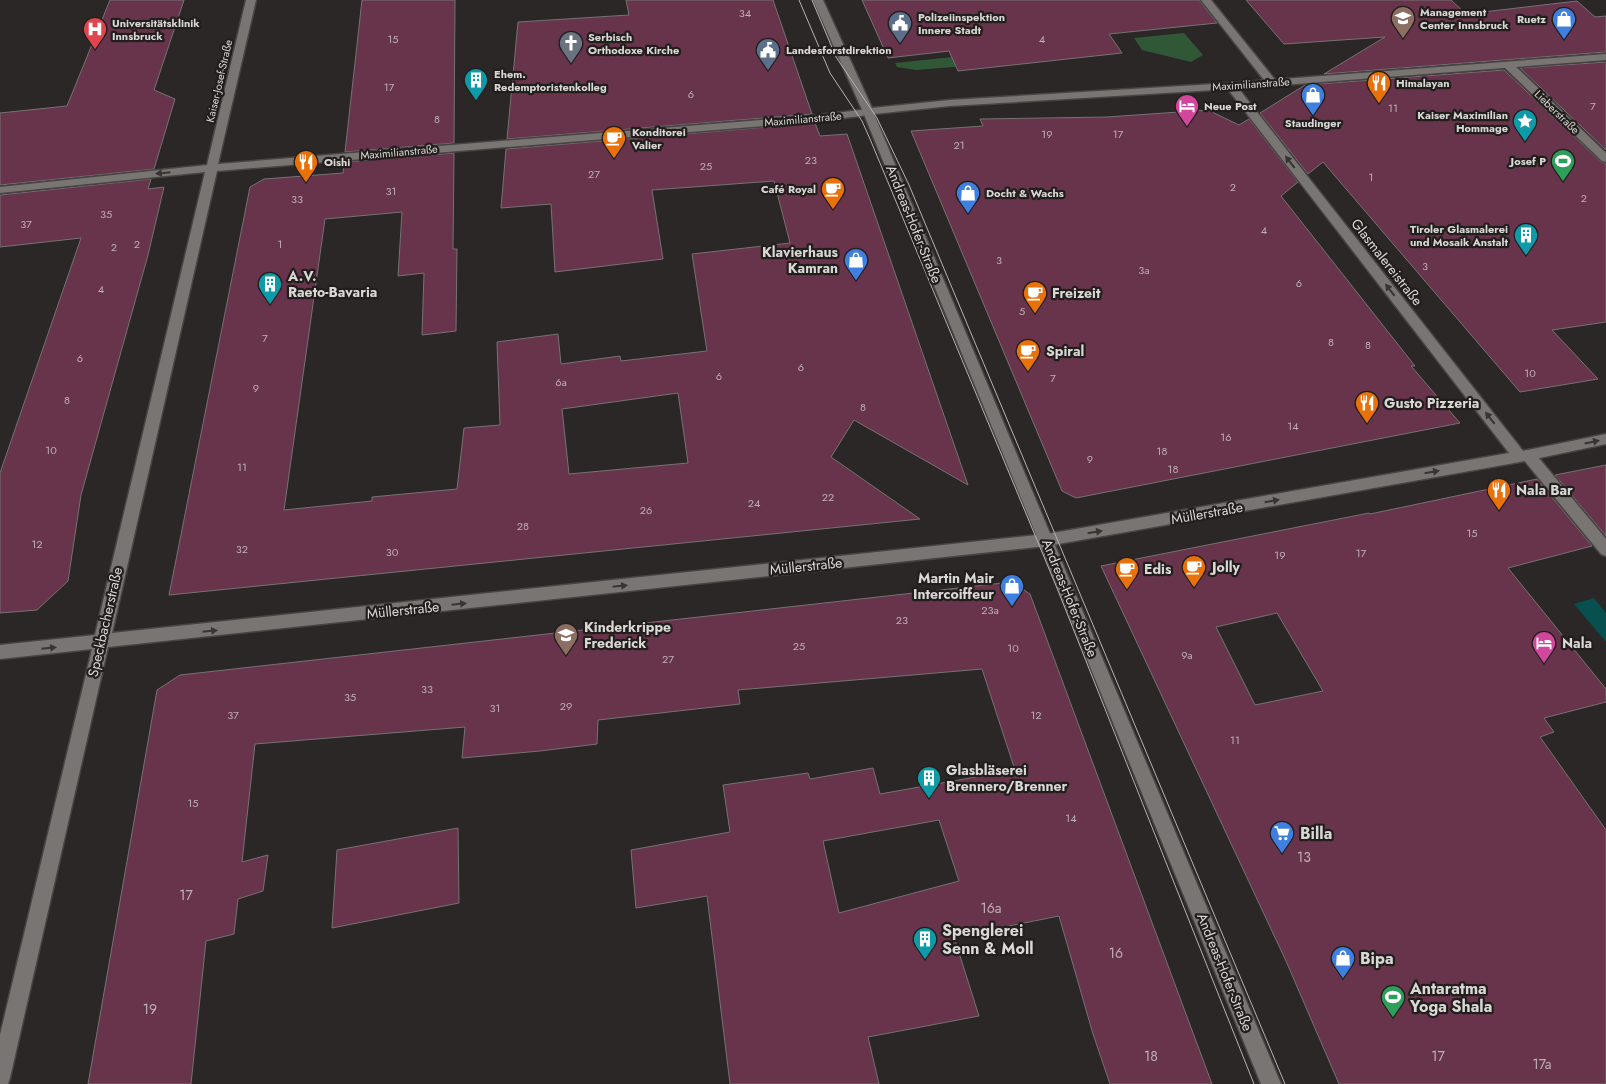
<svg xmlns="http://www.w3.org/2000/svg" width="1606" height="1084" viewBox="0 0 1606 1084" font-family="Jost,sans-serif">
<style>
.green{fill:#305837}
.water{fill:#084f50}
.building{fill:#67344c;stroke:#767273;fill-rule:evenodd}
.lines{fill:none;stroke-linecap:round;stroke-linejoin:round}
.lane-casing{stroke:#474443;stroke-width:3}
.street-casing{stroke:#474443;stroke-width:3}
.secondary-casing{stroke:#474443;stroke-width:3}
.lane{fill:#797573;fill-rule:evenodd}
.street{fill:#797573;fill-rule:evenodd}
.secondary{fill:#797573;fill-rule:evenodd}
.tram{stroke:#b5b3b2;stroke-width:1}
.oneway{fill:#373432}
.labels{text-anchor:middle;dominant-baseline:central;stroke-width:4.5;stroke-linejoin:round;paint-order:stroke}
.far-poi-label{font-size:11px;font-weight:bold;fill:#dad8d7;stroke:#211e1c;text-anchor:start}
.number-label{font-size:11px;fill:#bdafb4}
.far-street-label{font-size:11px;fill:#dad8d7;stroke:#211e1c}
.street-label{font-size:14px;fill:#dad8d7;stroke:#211e1c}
.poi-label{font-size:14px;font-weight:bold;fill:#dad8d7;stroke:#211e1c;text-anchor:start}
.near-number-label{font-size:14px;fill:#bdafb4}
.near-poi-label{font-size:16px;font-weight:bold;fill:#dad8d7;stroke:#211e1c;text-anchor:start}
</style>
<rect width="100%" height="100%" fill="#2b2726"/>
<path class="green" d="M1184,33L1203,55L1191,62L1142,50L1134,38Z
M1020,50L1027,61L916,70L897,67L895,63Z"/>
<path class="water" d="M1594,598L1606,613V642L1574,604Z"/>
<path class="building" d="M110,0H184L154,90L175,99L154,169L0,185V113L67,106Z
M362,0H455L454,143L345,152Z
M626,0H773L812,114L507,139L518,22L629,15Z
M862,0H1199L1217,23L1109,34L1122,53L958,71L949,51L888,58Z
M1246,0H1451L1466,14L1577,1L1595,17L1606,16V52L1324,74L1385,37L1284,44Z
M1606,62V150L1520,68Z
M1504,70L1601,162L1606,164V322L1552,330L1598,379L1520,392L1323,162L1308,174L1260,113L1305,85Z
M1208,110L1239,125L1249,119L1298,182L1281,196L1415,366H1411L1460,423L1076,498L1062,491L911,131L983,126L980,119L1107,117Z
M815,123L820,136L847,134L968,485L854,420L831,457L920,519L169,595L250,187L264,179L343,173L344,162L454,153L453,249H457L456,331L422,335L424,273L398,276L402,212L325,219L284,510L372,501V497L457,489L464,428L500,425L497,342L558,334L561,364L620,356L621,361L707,351L692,254L790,243L774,181L652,190L663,259L555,272L551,204L501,208L506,149ZM678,393L688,463L569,474L562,409Z
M151,179L148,189L164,187L148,255L81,495L68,581L37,610L0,613V473L81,238L0,247V195Z
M1606,465V536L1555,475Z
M1537,479L1592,546L1508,568L1606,689V702L1544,718L1554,732L1540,737L1606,830V1084H1339L1286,961L1101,566L1369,513L1370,514ZM1277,613L1323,691L1255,705L1216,627Z
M1012,582L1030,594L1212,1084H1110L1093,1034L1059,916L954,937L979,1016L868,1037L879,1084H730L707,896L636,908L631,850L730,832L723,785L808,773L810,779L873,768L880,794L1015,770L982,669L738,690L740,704L598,720L597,744L540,751L462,758L465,727L255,744L242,862L268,855L263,891L238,899L234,934L206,941L191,1084H88L157,690L180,675ZM939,820L959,881L839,913L823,841Z
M458,828L459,903L332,928L337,850Z"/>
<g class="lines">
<g class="lane-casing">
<path id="lane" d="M1528,450L1533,451L1606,539V556L1601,554L1523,459L1521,455L1523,451Z"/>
</g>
<g class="street-casing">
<path id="street" d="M246,0H256L218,164L811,116L868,109L873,112L868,115L811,122L217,171L112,633L1047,534L1509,453L1227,88L1226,86L1231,83L1235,84L1523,451L1606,434V444L1520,462L1047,546L108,647L10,1078L8,1084H0V1035L92,649L0,659V645L95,635L205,172L0,193V187L207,165Z
M1201,0H1211L1276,81V85H1268Z
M1508,62L1512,63L1606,153V162L1602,161L1504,67L1503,65Z"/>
</g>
<g class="secondary-casing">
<path id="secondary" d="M813,0H823L872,108L950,100L1231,83L1606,54V60L1231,89L950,106L874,114L1281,1084H1261L863,112Z"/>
</g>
<use href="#lane" class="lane"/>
<use href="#street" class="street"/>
<use href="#secondary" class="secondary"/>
<path class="tram" d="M799,0L830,73L862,121L870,139L1057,588L1254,1084
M812,0L836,57L877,118L909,185L1285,1084"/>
</g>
<defs><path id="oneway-solid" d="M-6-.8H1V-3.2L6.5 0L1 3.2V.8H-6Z" transform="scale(1.25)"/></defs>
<g class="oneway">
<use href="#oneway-solid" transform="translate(1290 162) rotate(-128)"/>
<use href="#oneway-solid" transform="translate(163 173) rotate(174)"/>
<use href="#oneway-solid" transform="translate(1390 290) rotate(-128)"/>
<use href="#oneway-solid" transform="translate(1490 418) rotate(-128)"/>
<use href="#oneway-solid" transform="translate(1592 442) rotate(-12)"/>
<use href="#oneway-solid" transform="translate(1432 472) rotate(-10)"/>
<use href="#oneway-solid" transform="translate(1272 501) rotate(-10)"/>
<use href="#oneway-solid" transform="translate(1095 532) rotate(-9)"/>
<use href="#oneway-solid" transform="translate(620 586) rotate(-6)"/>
<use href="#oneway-solid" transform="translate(459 604) rotate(-6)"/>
<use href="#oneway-solid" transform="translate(210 631) rotate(-6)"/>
<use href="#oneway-solid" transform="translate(49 648) rotate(-6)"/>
</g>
<defs>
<g id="university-pin" transform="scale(1.25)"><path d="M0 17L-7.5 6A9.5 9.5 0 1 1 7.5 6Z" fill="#8d6e63" stroke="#211e1c"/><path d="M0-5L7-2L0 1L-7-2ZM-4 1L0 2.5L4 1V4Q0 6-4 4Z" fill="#fff"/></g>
<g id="shop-pin" transform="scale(1.25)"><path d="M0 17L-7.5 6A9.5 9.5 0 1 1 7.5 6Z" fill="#3f7fe0" stroke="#211e1c"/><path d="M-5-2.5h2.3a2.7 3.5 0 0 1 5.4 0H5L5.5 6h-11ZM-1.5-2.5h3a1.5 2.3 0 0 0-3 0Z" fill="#fff"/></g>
<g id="civic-pin" transform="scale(1.25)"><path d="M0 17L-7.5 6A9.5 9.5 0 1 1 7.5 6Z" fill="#5c6f8a" stroke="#211e1c"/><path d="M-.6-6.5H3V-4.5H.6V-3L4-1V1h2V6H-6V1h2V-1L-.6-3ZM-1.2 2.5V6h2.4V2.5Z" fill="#fff"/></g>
<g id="hospital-pin" transform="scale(1.25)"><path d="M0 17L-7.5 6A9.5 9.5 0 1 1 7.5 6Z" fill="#e0444e" stroke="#211e1c"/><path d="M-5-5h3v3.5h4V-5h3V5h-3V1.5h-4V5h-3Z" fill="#fff"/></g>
<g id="church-pin" transform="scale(1.25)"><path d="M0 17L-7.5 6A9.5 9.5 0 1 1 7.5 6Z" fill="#6b7280" stroke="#211e1c"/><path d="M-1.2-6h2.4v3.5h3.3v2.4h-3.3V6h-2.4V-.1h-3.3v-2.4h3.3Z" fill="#fff"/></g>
<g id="building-pin" transform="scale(1.25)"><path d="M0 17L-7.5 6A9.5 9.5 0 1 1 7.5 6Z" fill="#0f9aa8" stroke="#211e1c"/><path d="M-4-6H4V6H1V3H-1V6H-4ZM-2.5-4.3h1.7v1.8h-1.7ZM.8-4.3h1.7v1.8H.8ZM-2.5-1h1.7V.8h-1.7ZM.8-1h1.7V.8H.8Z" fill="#fff"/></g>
<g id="restaurant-pin" transform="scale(1.25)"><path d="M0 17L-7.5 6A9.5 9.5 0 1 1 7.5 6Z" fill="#e8710a" stroke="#211e1c"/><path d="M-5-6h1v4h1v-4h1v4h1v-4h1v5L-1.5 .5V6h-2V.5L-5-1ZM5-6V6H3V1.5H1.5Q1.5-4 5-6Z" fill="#fff"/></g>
<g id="hotel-pin" transform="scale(1.25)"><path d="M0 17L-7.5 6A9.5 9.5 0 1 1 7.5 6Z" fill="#d1479c" stroke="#211e1c"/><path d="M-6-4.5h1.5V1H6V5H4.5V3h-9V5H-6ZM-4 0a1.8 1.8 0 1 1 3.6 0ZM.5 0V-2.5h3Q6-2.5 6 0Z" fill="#fff"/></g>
<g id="sight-pin" transform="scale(1.25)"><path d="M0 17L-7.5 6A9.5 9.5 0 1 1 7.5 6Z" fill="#0f9aa8" stroke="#211e1c"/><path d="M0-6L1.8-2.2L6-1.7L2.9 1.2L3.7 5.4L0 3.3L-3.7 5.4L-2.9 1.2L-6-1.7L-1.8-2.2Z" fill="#fff"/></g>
<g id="cafe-pin" transform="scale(1.25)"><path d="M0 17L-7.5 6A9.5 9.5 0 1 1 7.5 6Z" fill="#e8710a" stroke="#211e1c"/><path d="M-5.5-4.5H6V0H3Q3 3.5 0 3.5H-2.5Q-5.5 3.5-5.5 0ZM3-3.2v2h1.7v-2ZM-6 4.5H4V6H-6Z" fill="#fff"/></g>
<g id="stadium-pin" transform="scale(1.25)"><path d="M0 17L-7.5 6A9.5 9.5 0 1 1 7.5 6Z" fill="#2e9e5b" stroke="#211e1c"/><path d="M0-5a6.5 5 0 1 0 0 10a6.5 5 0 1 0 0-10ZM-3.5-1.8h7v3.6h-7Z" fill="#fff"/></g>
<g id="school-pin" transform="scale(1.25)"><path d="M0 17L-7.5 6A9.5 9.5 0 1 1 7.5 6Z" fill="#8d6e63" stroke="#211e1c"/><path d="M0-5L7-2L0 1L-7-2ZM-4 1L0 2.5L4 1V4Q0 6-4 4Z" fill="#fff"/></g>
<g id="supermarket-pin" transform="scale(1.25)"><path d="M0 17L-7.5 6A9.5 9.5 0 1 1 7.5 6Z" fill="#3f7fe0" stroke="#211e1c"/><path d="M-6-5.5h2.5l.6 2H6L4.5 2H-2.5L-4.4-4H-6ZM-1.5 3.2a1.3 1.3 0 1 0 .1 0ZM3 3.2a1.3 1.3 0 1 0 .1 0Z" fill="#fff"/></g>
</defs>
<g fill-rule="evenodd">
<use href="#university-pin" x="1403" y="18"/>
<use href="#shop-pin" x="1564" y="19"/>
<use href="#civic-pin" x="900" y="23"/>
<use href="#hospital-pin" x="95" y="29"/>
<use href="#church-pin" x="571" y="43"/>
<use href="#civic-pin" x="768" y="50"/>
<use href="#building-pin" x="476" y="80"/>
<use href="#restaurant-pin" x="1379" y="83"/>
<use href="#shop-pin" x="1313" y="95"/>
<use href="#hotel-pin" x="1187" y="106"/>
<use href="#sight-pin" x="1525" y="121"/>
<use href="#cafe-pin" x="614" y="138"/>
<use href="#stadium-pin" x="1563" y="161"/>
<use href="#restaurant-pin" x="306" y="162"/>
<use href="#cafe-pin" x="833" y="189"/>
<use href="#shop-pin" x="968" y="193"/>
<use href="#building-pin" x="1526" y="235"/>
<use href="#shop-pin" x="856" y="260"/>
<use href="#building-pin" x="270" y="284"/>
<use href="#cafe-pin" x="1035" y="293"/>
<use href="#cafe-pin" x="1028" y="351"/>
<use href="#restaurant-pin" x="1367" y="403"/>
<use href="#restaurant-pin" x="1499" y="490"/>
<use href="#cafe-pin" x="1194" y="567"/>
<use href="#cafe-pin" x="1127" y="569"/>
<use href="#shop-pin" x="1012" y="586"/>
<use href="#school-pin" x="566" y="635"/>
<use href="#hotel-pin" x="1544" y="643"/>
<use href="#building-pin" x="929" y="778"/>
<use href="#supermarket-pin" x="1282" y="833"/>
<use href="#building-pin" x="925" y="939"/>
<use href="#shop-pin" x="1343" y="958"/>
<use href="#stadium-pin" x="1393" y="997"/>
</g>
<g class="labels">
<g class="far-poi-label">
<text x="1420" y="12">Management<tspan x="1420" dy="13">Center Innsbruck</tspan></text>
<text x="918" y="17">Polizeiinspektion<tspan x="918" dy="13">Innere Stadt</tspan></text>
<text x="1546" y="19" text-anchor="end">Ruetz</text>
<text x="112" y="23">Universitätsklinik<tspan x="112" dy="13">Innsbruck</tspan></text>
<text x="588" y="37">Serbisch<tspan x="588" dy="13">Orthodoxe Kirche</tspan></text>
<text x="786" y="50">Landesforstdirektion</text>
<text x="494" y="74">Ehem.<tspan x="494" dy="13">Redemptoristenkolleg</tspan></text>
<text x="1396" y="83">Himalayan</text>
<text x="1204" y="106">Neue Post</text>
<text x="1508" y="115" text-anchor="end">Kaiser Maximilian<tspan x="1508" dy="13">Hommage</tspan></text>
<text x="1313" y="123" text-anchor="middle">Staudinger</text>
<text x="632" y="132">Konditorei<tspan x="632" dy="13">Valier</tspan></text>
<text x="1546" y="161" text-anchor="end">Josef P</text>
<text x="324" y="162">Oishi</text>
<text x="816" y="189" text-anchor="end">Café Royal</text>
<text x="986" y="193">Docht &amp; Wachs</text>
<text x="1508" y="229" text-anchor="end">Tiroler Glasmalerei<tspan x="1508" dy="13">und Mosaik Anstalt</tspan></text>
</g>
<g class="number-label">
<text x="745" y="13">34</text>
<text x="393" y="39">15</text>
<text x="1042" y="39">4</text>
<text x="389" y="87">17</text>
<text x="691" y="94">6</text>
<text x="1593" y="106">7</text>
<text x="1393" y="108">11</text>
<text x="437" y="119">8</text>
<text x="1047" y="134">19</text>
<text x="1118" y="134">17</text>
<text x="959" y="145">21</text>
<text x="811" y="160">23</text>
<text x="706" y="166">25</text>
<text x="594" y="174">27</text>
<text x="1371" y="177">1</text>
<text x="1233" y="187">2</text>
<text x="391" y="191">31</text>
<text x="1584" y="198">2</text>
<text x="297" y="199">33</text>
<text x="106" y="214">35</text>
<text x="26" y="224">37</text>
<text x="1264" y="230">4</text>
<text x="137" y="244">2</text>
<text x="280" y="244">1</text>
<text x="114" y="247">2</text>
<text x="999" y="260">3</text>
<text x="1425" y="266">3</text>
<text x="1144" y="270">3a</text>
<text x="1299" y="283">6</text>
<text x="101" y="289">4</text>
<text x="1022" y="311">5</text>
<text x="265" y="338">7</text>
<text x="1331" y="342">8</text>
<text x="1368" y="345">8</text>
<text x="80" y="358">6</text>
<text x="801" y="367">6</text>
<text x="1530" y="373">10</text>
<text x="719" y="376">6</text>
<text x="1053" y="378">7</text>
<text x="561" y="382">6a</text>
<text x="256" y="388">9</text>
<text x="67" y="400">8</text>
<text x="863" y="407">8</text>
<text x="1293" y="426">14</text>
<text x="1226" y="437">16</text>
<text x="51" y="450">10</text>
<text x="1162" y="451">18</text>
<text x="1090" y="459">9</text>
<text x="242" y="467">11</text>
<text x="1173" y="469">18</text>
<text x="828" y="497">22</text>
<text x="754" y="503">24</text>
<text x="646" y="510">26</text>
<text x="523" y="526">28</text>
<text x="1472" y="533">15</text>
<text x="37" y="544">12</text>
<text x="242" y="549">32</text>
<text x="392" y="552">30</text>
<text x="1361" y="553">17</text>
<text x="1280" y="555">19</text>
<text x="990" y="610">23a</text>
<text x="902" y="620">23</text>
<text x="799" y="646">25</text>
<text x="1013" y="648">10</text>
<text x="1187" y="655">9a</text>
<text x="668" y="659">27</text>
<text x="427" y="689">33</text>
<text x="350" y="697">35</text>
<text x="566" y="706">29</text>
<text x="495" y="708">31</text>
<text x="233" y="715">37</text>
<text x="1036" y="715">12</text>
<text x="1235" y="740">11</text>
<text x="193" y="803">15</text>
<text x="1071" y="818">14</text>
</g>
<g class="far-street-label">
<text transform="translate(219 81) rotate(-77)">Kaiser-Josef-Straße</text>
<text transform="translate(1251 84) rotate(-4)">Maximilianstraße</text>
<text transform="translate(1557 112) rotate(44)">Lieberstraße</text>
<text transform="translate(803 119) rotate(-5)">Maximilianstraße</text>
<text transform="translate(399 152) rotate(-5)">Maximilianstraße</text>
</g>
<g class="street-label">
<text transform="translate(914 224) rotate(68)">Andreas-Hofer-Straße</text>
<text transform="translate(1387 262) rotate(52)">Glasmalereistraße</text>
<text transform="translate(1207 513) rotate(-10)">Müllerstraße</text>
<text transform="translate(806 566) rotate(-6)">Müllerstraße</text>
<text transform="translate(1070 598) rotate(68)">Andreas-Hofer-Straße</text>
<text transform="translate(403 610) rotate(-6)">Müllerstraße</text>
<text transform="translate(105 622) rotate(-77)">Speckbacherstraße</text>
<text transform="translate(1225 972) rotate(68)">Andreas-Hofer-Straße</text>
</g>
<g class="poi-label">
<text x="838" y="252" text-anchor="end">Klavierhaus<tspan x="838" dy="16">Kamran</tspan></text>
<text x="288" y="276">A.V.<tspan x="288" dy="16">Raeto-Bavaria</tspan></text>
<text x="1052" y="293">Freizeit</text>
<text x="1046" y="351">Spiral</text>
<text x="1384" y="403">Gusto Pizzeria</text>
<text x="1516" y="490">Nala Bar</text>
<text x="1212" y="567">Jolly</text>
<text x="1144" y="569">Edis</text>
<text x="994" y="578" text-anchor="end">Martin Mair<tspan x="994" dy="16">Intercoiffeur</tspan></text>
<text x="584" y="627">Kinderkrippe<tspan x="584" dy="16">Frederick</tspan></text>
<text x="1562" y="643">Nala</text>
<text x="946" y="770">Glasbläserei<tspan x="946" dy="16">Brennero/Brenner</tspan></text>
</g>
<g class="near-number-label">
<text x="1304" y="857">13</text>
<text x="186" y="895">17</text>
<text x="991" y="908">16a</text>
<text x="1116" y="953">16</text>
<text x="150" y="1009">19</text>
<text x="1151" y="1056">18</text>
<text x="1438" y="1056">17</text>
<text x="1542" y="1064">17a</text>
</g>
<g class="near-poi-label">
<text x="1300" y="833">Billa</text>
<text x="942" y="930">Spenglerei<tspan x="942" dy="18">Senn &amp; Moll</tspan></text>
<text x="1360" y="958">Bipa</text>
<text x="1410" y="988">Antaratma<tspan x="1410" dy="18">Yoga Shala</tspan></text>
</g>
</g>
</svg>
